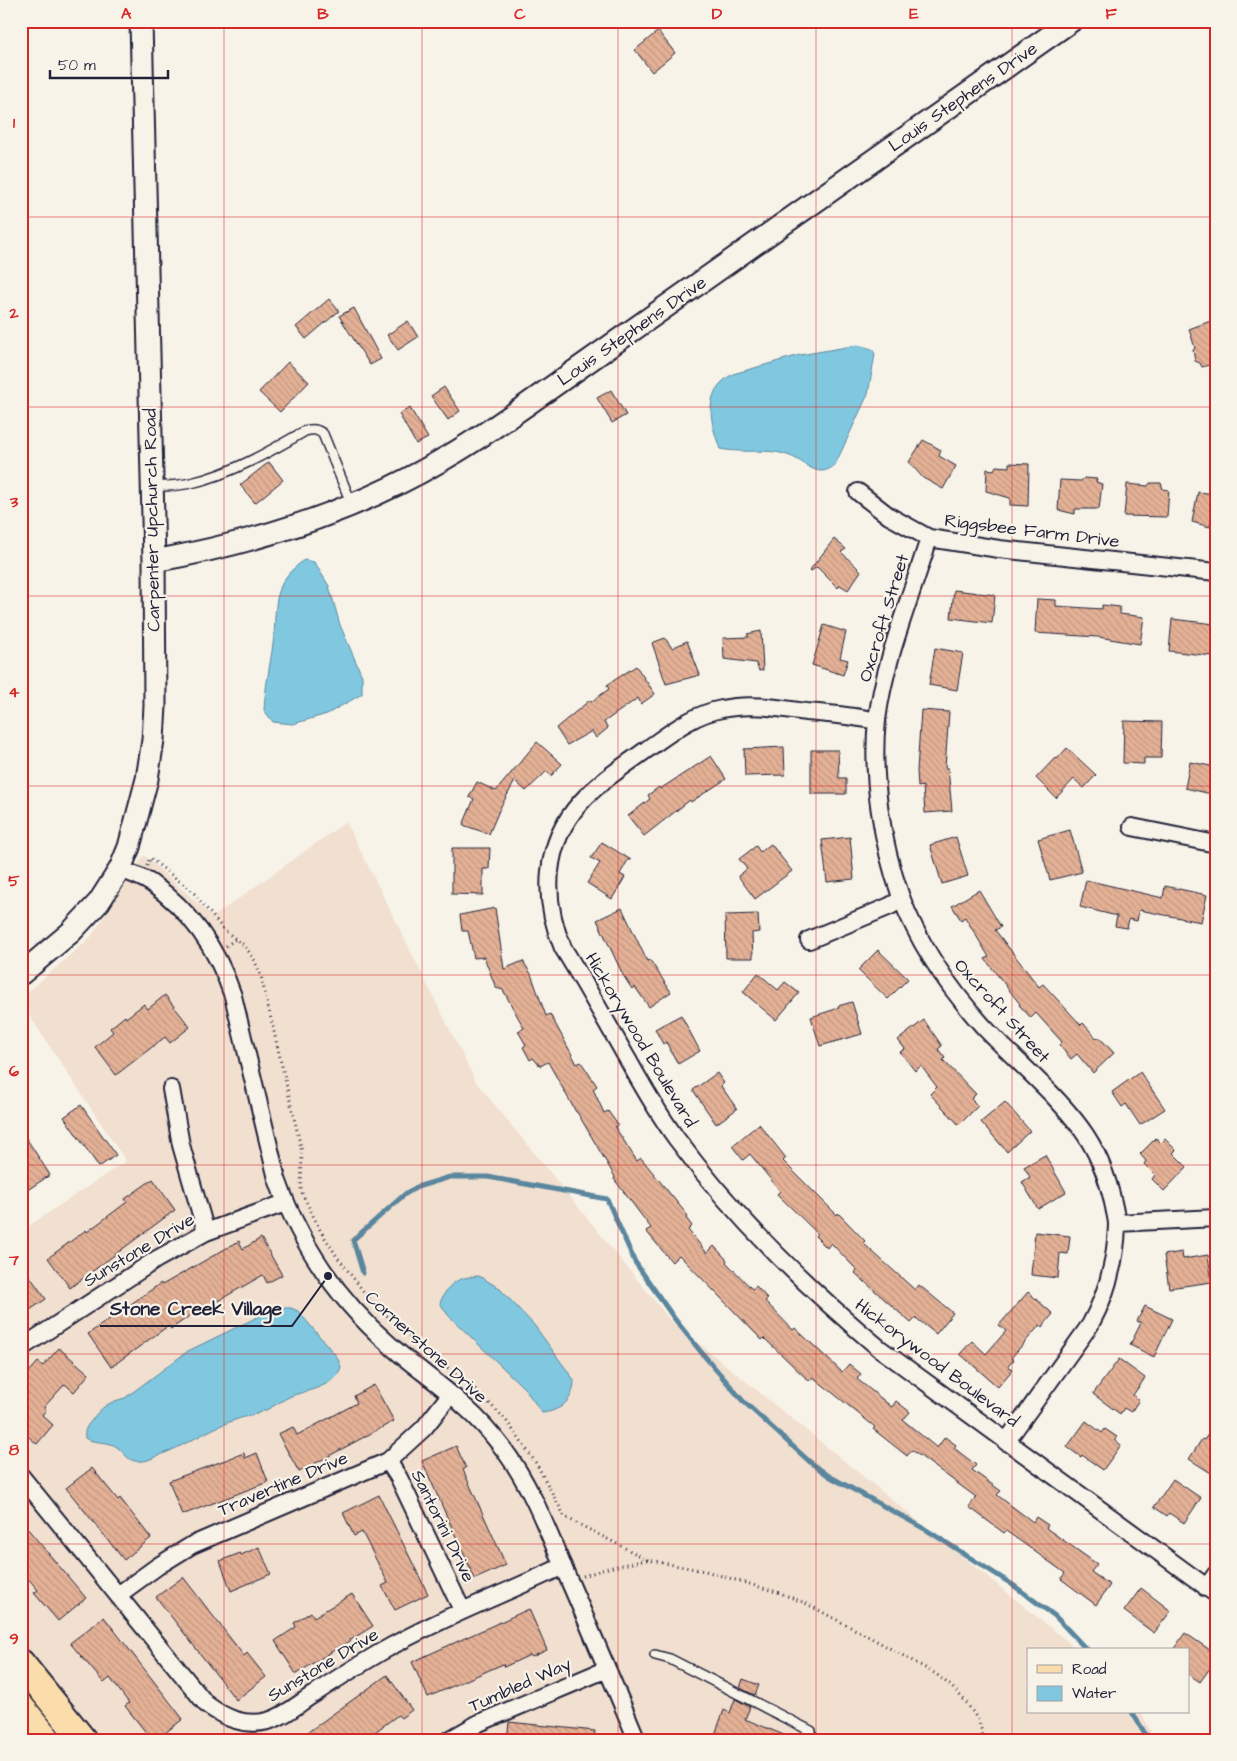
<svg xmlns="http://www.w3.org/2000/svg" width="1237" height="1761" viewBox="0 0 1237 1761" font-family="'Architects Daughter',sans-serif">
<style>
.built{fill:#f1dfcf}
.water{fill:#80c8e0;stroke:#5a869e}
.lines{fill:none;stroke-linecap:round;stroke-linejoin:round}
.stream{stroke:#5a869e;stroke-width:5}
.building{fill:url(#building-back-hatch);stroke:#22223b}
.service-casing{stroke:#22223b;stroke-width:12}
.minor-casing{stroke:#22223b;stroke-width:20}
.tertiary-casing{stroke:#22223b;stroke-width:25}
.primary-casing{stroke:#22223b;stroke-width:30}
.path{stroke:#22223b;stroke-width:3;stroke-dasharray:1 4;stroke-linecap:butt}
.service{stroke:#f7f3e8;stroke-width:9}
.minor{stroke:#f7f3e8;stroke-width:16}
.tertiary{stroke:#f7f3e8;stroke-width:21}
.primary{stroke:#faddab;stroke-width:26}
.grid{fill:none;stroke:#d62828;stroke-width:1;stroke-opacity:0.55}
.labels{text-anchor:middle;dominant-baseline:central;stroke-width:4.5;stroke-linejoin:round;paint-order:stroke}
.street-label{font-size:18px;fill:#22223b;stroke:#f7f3e8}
.leader{fill:none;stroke:#22223b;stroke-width:2}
.callout-dot{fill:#22223b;stroke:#f7f3e8;stroke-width:2}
.callout-label{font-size:19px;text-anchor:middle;font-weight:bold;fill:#22223b;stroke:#f7f3e8;stroke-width:4.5;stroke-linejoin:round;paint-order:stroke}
.neatline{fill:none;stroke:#d62828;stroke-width:2}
.grid-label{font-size:16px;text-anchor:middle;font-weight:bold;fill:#d62828}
</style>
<defs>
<pattern id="building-back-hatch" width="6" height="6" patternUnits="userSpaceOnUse" patternTransform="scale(1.25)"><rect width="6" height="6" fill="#e4b196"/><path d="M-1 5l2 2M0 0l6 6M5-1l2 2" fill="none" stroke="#c39882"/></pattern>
</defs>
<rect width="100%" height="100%" fill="#f7f3e8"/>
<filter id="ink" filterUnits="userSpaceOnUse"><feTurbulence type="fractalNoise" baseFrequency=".02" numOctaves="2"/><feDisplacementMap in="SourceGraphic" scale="10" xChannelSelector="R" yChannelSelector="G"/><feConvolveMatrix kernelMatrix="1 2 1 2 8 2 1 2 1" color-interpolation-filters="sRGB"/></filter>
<g filter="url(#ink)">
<path class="built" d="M346,822L476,1082L671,1321L1078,1650H1028V1712H1141L1155,1740H58L21,1695V1231L126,1161L21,1003V998L91,937L144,855L213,917Z"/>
<path class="water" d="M858,345L872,349L875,354L868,394L835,465C817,480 808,463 790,456C774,449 756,452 739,451C733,451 726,450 720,449C710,421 702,391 733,374L800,355Z
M304,560L314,562L329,586L340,625L362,676V694L327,714L293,724L273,722L264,710C265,688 270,666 273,644C276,625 273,604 281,586C286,574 294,568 304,560Z
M479,1276L499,1288L534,1325L574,1380C574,1400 561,1411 542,1413L525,1389L448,1315L440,1303C448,1283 458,1277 479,1276Z
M276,1308H291L298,1311L337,1357L341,1367C335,1387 308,1390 291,1396C282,1400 273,1407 264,1411C254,1415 242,1417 232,1421C207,1430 184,1446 160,1455C154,1457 148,1461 142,1461C128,1463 126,1454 117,1447C107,1440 94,1444 85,1438C84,1429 87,1426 92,1420C101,1407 109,1402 125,1398L188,1351Z"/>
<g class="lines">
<path class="stream" d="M363,1273L353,1240L405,1194L417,1187L450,1177H488L607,1199L635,1262L674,1318L701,1352L743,1401L810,1462L829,1476L925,1529L1013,1585L1055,1616L1087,1650
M1132,1712L1149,1740"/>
</g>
<path class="building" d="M658,31L675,53L652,72L635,50Z
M329,299L339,311L306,339L296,327Z
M354,308L381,359L370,365L339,316Z
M1216,319V363L1202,367L1200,363L1195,361L1193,350L1195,348L1189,329Z
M408,321L418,337L398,350L387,335Z
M288,362L309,382L280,412L259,392Z
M444,387L460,411L448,420L431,396Z
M611,390L626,415L612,423L597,398Z
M410,408L428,438L416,444L399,414Z
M923,440L941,450L939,456L956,466L943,489L923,478L909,462Z
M269,462L283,480L255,503L240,485Z
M1009,463L1029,464L1028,506L1010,505V498L986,491L987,469L994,470L996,466L1009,467Z
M1084,478L1097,479L1096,482L1102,484L1099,509H1075V514L1058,510L1060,480L1081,481Z
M1150,483H1161L1163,489L1169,490L1167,517L1124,516L1127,484L1148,486Z
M1198,492L1216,494V521H1211L1210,527L1192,522Z
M834,539L846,549L841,552L861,571L848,590L840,585L838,588L817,567L811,571L810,570Z
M954,590L995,595L992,623L951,618Z
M1037,599L1056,600V606L1102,609V605L1120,607V614L1144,617L1140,644L1098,637L1035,633Z
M1172,619L1215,624L1212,656L1169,651Z
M824,625L846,632L840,658L848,660L843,675L812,665Z
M761,631L763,670L759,671L756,663L724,659L723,638L749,637L747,634Z
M665,638L672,648L687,641L700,675L666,684L652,643Z
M935,648L963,653L957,690L929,685Z
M636,666L655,694L641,704L638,698L604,722L608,728L596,738L592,731L567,745L556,728L590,700L591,702L609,689L607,685Z
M921,710L949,712L945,768H948L952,811L925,813L923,786L918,787L917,771Z
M1124,721L1162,722L1161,758H1144V764L1123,763Z
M537,742L562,764L551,776L547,771L526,791L515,781L500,808L489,834L463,825L474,799L469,797L477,782L496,791Z
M784,747L785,775L745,776L744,749Z
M1067,748L1096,775L1084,788L1074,779L1056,798L1036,778L1055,758L1057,759Z
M811,750H838L839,778H846V794H811Z
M711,756L726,779L691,802L690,800L644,836L628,816L650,799L648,795L659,787L660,789Z
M1190,762L1216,767V795L1185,788Z
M1070,830L1082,872L1050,880L1038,839Z
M850,837L854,879L827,882L822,840Z
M956,837L968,876L942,884L930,845Z
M602,842L631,860H628L620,874L625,877L612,899L587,883L600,863L591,858Z
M771,844L792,871L755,899L738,876L747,869L739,859L756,846L760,852Z
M452,848H490L489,869H483V895L452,894Z
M1086,880L1163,898L1165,886L1207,895L1201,922L1139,910L1137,921L1129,919L1127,928L1115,926L1117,916L1080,907Z
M979,890L1001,927L995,930L1039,987L1043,984L1081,1025L1083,1023L1097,1039L1099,1037L1114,1053L1093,1073L1077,1054L1071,1059L1059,1045L1062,1042L1036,1013L1031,1018L1019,1005L1020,1004L985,959L989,957L965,917L961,920L952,906Z
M495,908L504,969L523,961L531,974L546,1016L550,1014L577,1064L581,1062L597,1086L593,1089L604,1113L608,1111L618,1125L615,1127L637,1161L641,1158L688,1216L686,1218L692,1226L688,1230L707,1253L714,1246L727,1260L726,1262L752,1289L756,1286L768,1299L765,1301L793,1330L795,1328L842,1372L849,1364L861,1374L857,1379L892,1407L896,1401L910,1412L903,1420L937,1448L945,1437L956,1445L954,1448L976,1465L972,1470L1001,1491L997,1495L1033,1522L1036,1517L1048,1525L1046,1528L1097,1564L1091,1572L1110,1585L1096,1605L1061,1579L1065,1573L1006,1531L1004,1533L969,1507L976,1497L912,1450L907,1456L873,1429L875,1427L813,1377L809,1381L764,1338L762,1340L679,1255L672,1262L646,1231L651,1228L614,1179L615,1177L577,1112H576L548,1062L540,1066L533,1058L530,1060L523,1047L526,1045L518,1031L524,1028L503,990L496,988L484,957L474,958L468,931H462L460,915Z
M622,908L647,961L650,960L671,992L649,1007L635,987L632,989L623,975L597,920Z
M758,914L759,932L752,933L753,958H726L725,915Z
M878,950L908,979L888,999L858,970Z
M758,973L778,990L785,982L799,993L776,1020L743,992Z
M165,995L190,1027L170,1043L165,1037L116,1075L95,1047L113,1032L110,1028L125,1016L126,1018L144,1004L148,1009Z
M852,1002L862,1034L820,1046L811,1017L839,1008L838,1006Z
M681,1015L700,1051L678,1064L666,1042L663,1044L655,1029Z
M924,1020L942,1046L938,1049L945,1058L943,1060L976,1094L971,1099L978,1106L959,1125L930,1094L937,1087L921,1066L915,1071L900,1052L905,1049L898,1040Z
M1140,1072L1165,1109L1140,1125L1126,1104L1122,1107L1112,1092Z
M717,1073L724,1083L721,1086L737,1109L716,1124L693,1090Z
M1005,1102L1030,1131L1007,1152L981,1122Z
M81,1105L116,1155L99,1167L64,1117Z
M759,1124L786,1158L783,1161L837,1215L838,1213L865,1241L863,1243L915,1290L919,1285L953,1313L936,1334L916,1318L911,1323L855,1273L857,1270L831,1243L827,1248L815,1236L817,1233L777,1194L780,1191L750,1154L743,1160L732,1146Z
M21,1130L50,1175L29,1189L21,1177Z
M1156,1138L1161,1143L1165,1139L1176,1150L1173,1153L1187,1167L1164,1191L1152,1179L1155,1175L1144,1164L1146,1161L1140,1154Z
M1045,1155L1066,1192L1038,1209L1022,1182L1030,1177L1024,1167Z
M153,1179L175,1210L70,1288L48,1258L86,1230L87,1232L127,1202L125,1199Z
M1035,1232L1070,1236L1068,1254L1060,1253L1058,1278L1031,1275Z
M261,1238L282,1275L267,1283L263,1275L202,1310L201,1308L171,1329L168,1326L111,1367L88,1334L161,1283L162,1285L239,1241L243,1249Z
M1182,1252L1183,1259L1208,1255L1212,1282L1169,1288L1164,1255Z
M21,1264L46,1299L21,1316Z
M1028,1292L1053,1314L1042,1327L1040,1325L1011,1358L1014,1360L1008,1366L1013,1369L998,1387L960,1354L972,1341L986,1354L1006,1331L999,1325Z
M1145,1306L1172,1319L1154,1357L1130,1345L1141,1323L1137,1321Z
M59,1348L89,1374L74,1392L65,1384L44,1407L46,1410L42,1415L53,1425L37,1444L21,1430V1381L38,1362L43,1366Z
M1119,1359L1145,1378L1133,1395L1139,1400L1131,1412L1124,1408L1120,1414L1093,1394Z
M374,1385L394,1421L299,1472L278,1434L293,1427L297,1435L357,1403L354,1396Z
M1086,1421L1102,1433L1105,1429L1117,1437L1115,1440L1121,1445L1103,1470L1082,1455L1081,1457L1067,1447Z
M1216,1423V1467L1211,1473L1189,1459L1202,1439L1204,1440Z
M456,1446L466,1468L463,1470L506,1565L475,1579L422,1461Z
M244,1453L245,1458L257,1453L268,1482L182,1515L169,1481Z
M92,1468L118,1500L120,1498L151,1538L124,1560L66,1488Z
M1173,1479L1201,1498L1184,1523L1169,1513L1167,1516L1154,1507Z
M379,1495L428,1594L395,1610L382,1586L388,1583L362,1532L354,1536L343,1513Z
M21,1521L86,1598L58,1621L34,1593L38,1590L21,1570Z
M259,1547L271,1574L231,1591L220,1561L240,1553L241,1555Z
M183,1577L244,1656L247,1653L266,1677L236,1700L156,1597Z
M1141,1588L1171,1611L1154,1633L1124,1611Z
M352,1594L373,1626L296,1674L275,1641L296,1627L294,1623L311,1612L314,1617Z
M529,1609L547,1650L532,1657L530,1655L504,1667L503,1664L428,1697L412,1662Z
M104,1617L183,1719L156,1740H152L125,1706L129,1703L110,1678L104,1683L70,1643Z
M1185,1633L1216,1654V1660L1200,1682L1188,1674V1650H1173Z
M387,1675L412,1710L401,1718L398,1715L364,1740H297Z
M743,1679L759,1685L755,1695L740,1688Z
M735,1699L750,1707L745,1719L796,1740H713L724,1710L730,1713Z
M509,1722L595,1731L594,1740H507Z"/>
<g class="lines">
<g class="service-casing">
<path id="service" d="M152,487C165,486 178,486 191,483C231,474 269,452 305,431C313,429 317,429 323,434L352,505
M655,1655L670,1659L811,1731V1740"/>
</g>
<g class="minor-casing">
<path id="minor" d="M858,492L889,516L929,538L999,549L1216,572
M929,538C911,598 885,657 877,720C871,776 882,844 901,897C919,945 949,988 983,1026C1015,1060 1052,1090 1080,1127C1098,1151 1108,1178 1114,1207C1115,1213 1117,1219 1117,1225C1116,1260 1107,1294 1090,1325L1006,1442
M877,721C854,716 829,714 806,712C778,708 749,703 722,709C693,714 670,733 646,750C624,766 599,782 581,802C543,844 542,899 563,948C586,985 607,1023 628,1060C643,1087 658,1113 676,1138C733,1215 806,1287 879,1348L1216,1594
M1132,827L1216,844
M120,869C130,873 142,877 151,883C191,911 218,951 233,996L277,1179C300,1244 339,1301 391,1346C414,1367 441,1384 464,1406C479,1419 493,1435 505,1451C530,1485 545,1524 561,1562C587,1621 612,1680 637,1740
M809,940L890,906L902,899
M171,1089L181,1145L206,1232
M1117,1223L1216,1218
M21,1348L157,1259L206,1232L285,1203
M388,1461L399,1478L462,1610
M21,1476L206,1704C225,1718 244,1727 268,1721C286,1716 299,1703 314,1694C336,1679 359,1665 381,1652C440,1618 502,1595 563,1566
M1206,1588L1216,1574
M118,1595L158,1566L192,1545L388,1461L424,1428L450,1395
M449,1740L479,1723L607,1669"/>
</g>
<g class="tertiary-casing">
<path id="tertiary" d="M154,561C254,543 354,512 442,460C471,444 498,425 525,406L1071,21
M21,974L71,932L99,902L120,869L129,847L147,779L153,740L155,706L154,561L141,21"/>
</g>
<g class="primary-casing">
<path id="primary" d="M21,1663L83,1740
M21,1707L48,1740"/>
</g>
<path class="path" d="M147,866L150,858L193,892L224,930L245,946L255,961L261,976L302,1152L301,1191L320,1230L336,1255L370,1300L422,1348L476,1390L506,1420L536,1463L565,1517L648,1560L705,1571L780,1593L805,1603L875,1640L936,1674L952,1687L966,1702L979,1721L984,1740
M226,946L236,939
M583,1576L608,1568L647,1560"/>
<use href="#service" class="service"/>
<use href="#minor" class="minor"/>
<use href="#tertiary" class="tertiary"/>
<use href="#primary" class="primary"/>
</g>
</g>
<path class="grid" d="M224,21V1740M422,21V1740M618,21V1740M816,21V1740M1012,21V1740M21,217H1216M21,407H1216M21,596H1216M21,786H1216M21,975H1216M21,1165H1216M21,1354H1216M21,1544H1216"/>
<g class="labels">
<g class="street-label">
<text transform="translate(963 97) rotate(-35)">Louis Stephens Drive</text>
<text transform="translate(632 331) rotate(-35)">Louis Stephens Drive</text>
<text transform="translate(152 520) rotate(-91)">Carpenter Upchurch Road</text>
<text transform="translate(1032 531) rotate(7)">Riggsbee Farm Drive</text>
<text transform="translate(884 618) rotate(-73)">Oxcroft Street</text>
<text transform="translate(1002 1011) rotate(48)">Oxcroft Street</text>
<text transform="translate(641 1040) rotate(59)">Hickorywood Boulevard</text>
<text transform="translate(139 1250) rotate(-31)">Sunstone Drive</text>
<text transform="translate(426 1347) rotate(42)">Cornerstone Drive</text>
<text transform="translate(937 1363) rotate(37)">Hickorywood Boulevard</text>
<text transform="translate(283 1484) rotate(-23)">Travertine Drive</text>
<text transform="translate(443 1526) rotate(64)">Santorini Drive</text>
<text transform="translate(323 1665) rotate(-31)">Sunstone Drive</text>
<text transform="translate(520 1685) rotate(-24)">Tumbled Way</text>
</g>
</g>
<path class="leader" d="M328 1276L292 1326H100"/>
<circle class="callout-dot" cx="328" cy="1276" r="5"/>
<g class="callout-label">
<text x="196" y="1315">Stone Creek Village</text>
</g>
<rect width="1237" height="1761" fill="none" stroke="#f7f3e8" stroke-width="55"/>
<rect x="1027" y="1648" width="162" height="65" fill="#f7f3e8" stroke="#a29fa3"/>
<rect x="1037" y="1665" width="25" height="8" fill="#faddab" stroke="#a29fa3"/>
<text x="1072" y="1674" font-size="15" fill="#22223b">Road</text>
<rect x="1037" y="1686" width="25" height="15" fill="#80c8e0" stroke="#a29fa3"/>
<text x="1072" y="1698" font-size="15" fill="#22223b">Water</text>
<path d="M50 70v8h118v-8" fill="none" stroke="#22223b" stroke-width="2.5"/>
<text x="58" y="70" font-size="15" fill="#22223b" stroke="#f7f3e8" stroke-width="4" paint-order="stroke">50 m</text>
<rect x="28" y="28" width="1182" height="1706" class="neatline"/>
<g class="grid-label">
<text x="126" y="19">A</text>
<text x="323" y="19">B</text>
<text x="520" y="19">C</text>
<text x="717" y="19">D</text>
<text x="914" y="19">E</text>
<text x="1111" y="19">F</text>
<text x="14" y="128">1</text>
<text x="14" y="318">2</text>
<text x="14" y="507">3</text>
<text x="14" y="697">4</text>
<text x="14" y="886">5</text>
<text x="14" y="1076">6</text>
<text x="14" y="1265">7</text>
<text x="14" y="1455">8</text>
<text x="14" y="1644">9</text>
</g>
</svg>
